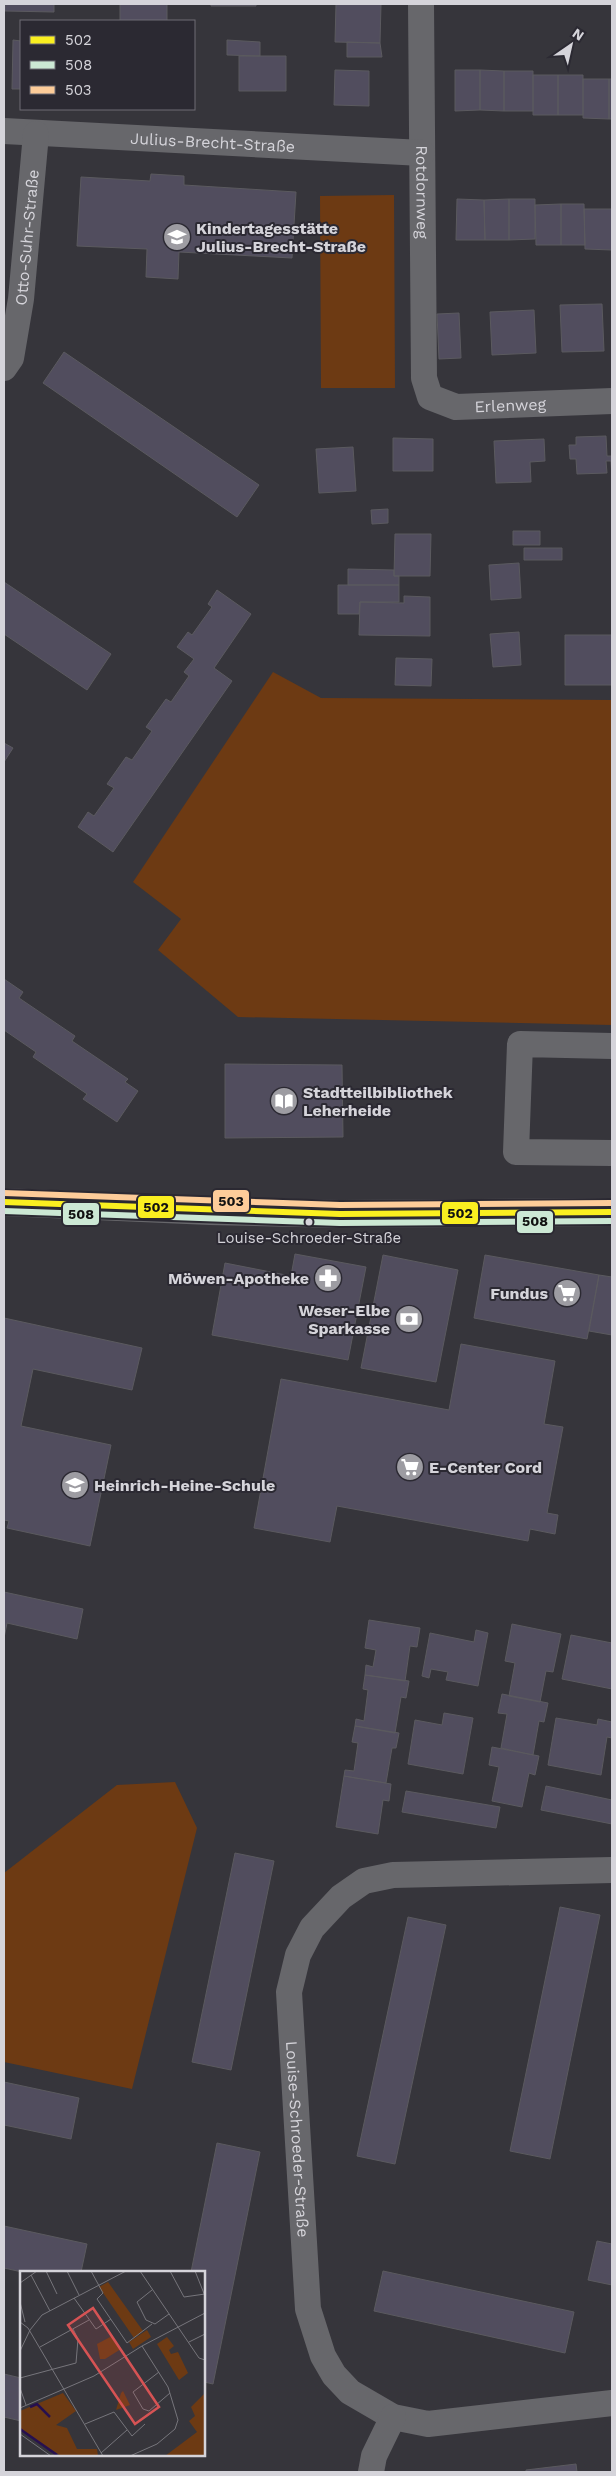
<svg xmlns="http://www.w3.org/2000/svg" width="616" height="2476" viewBox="0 0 616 2476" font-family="'Work Sans',sans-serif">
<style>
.green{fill:#6d3a13}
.building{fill:#514d5e;stroke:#5b5a5f}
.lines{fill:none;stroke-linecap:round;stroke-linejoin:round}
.street{stroke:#67676b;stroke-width:26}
.secondary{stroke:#67676b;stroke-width:28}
.bus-1-casing{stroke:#2b2932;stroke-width:10}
.bus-2-casing{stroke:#2b2932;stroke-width:10}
.bus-3-casing{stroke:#2b2932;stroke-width:10}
.bus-1{stroke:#faef20;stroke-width:6}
.bus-2{stroke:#cce8d4;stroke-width:6}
.bus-3{stroke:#fdcc99;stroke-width:6}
.bus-dot{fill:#d5d4da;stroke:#2b2932;stroke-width:2}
.labels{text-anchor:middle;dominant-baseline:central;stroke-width:4;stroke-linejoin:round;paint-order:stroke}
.bus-label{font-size:15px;fill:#d5d4da;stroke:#2b2932}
.street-label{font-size:16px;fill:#d5d4da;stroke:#2b2932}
.poi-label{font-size:16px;font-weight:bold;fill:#d5d4da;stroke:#2b2932;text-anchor:start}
.inset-river{fill:none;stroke:#27104f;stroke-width:2.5}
.inset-road{fill:none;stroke:#76757b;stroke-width:1}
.view{fill:#d65354;fill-opacity:0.15;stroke:#d65354;stroke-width:2.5}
.inset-edge{fill:none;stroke:#d5d4da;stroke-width:2.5}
.line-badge{stroke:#2b2932;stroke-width:2}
.pale-badge-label{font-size:14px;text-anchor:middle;font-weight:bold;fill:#111}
</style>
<rect width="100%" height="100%" fill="#36353b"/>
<path class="green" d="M394,195L395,388H321L320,196Z
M273,672L321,698L612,700V1025L238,1017L158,950L181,919L133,882Z
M175,1782L197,1828L132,2089L4,2062V1873L117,1785Z"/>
<path class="building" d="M5,4H54V12L5,11Z
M120,4H167V21H120Z
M211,4H256V6H211Z
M336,4H381L380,43L335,42Z
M13,40L21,41V89H12Z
M227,40L260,42V56L227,55Z
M347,42L380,43L382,57H347Z
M239,56H286V91H239Z
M335,70L369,71V106L334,105Z
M455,70H480V110L455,111Z
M480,70L504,71V111L480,110Z
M504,71H533V111H504Z
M533,75H558V115H533Z
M558,75H583V115H558Z
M583,79H609V119L583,118Z
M609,79H612V119H609Z
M151,174L184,176V185L296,192L292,258L179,252L178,279L146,277L147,249L77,246L81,177L150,181Z
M457,199L484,200L485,240H456Z
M509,199V240H485L484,200Z
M509,199H535V239L509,240Z
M561,204V245H536L535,205Z
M561,204H584L585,245H561Z
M584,209H612V250L585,249Z
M602,304L604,351L562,352L560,305Z
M534,310L536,353L492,355L490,312Z
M459,313L461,358L439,359L437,314Z
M64,352L259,485L237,517L43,383Z
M606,436L607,456H612V477L611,461H606L607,473L577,474L576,459H570L569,445H576V437Z
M393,438L433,439V471H393Z
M544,439L545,461L530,462L531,482L496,483L494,441Z
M353,447L356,491L319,493L316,449Z
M388,509V523L372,524L371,510Z
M513,531H540V545H513Z
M395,534H431L430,576H394Z
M524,548H562V560H524Z
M519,563L521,598L491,600L489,565Z
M348,569L394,570V576H399V585H348Z
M4,582L111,654L87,690L4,634Z
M338,585H399V602H360L359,614H338Z
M217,590L251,614L214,668L232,681L113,852L78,827L88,812L94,816L114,788L107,784L126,757L132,760L152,731L146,727L166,699L171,702L189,676L184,672L194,659L177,647L188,632L192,635L212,607L208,604Z
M404,596L430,597V636L359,635L360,602L404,603Z
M519,632L521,665L493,667L490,634Z
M565,635H612V685H565Z
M396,658L432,659L431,686L395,685Z
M4,743L13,748L4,762Z
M4,979L23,992L19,998L75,1036L72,1041L128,1079L125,1082L138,1091L117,1122L83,1099L87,1094L33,1057L36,1052L4,1030Z
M225,1064L342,1065L343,1137L225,1138Z
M295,1254L366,1267L348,1360L212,1335L225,1263L291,1276Z
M383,1255L458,1270L436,1382L361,1368Z
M485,1255L599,1275L587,1339L474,1318Z
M599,1275L612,1277V1335L589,1331Z
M4,1318L142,1348L132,1390L33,1369L21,1426L111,1445L90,1546L7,1528L9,1521L4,1520Z
M461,1344L555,1361L544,1424L563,1427L547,1513L558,1515L555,1534L530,1529L528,1541L337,1506L330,1542L254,1528L281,1379L449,1410Z
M4,1592L83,1609L77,1639L7,1623L4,1638Z
M369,1620L420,1628L417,1647L410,1646L405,1681L365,1675L366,1665L373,1667L376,1650L365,1648Z
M512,1624L561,1634L553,1672L546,1671L540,1702L509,1696L515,1663L505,1661Z
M476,1630L488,1633L478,1686L446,1680L448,1672L431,1669L429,1678L422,1676L430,1633L474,1642Z
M571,1635L612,1643V1689L562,1679Z
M365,1675L409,1681L406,1698L401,1697L395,1733L355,1726L356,1719L364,1721L368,1690L363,1689Z
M502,1694L548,1703L544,1722L539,1721L533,1755L501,1748L507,1714L498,1713Z
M444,1713L473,1718L463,1774L408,1764L415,1720L442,1725Z
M556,1718L597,1725L598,1719L612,1722V1738L607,1737L601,1775L548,1765Z
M355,1726L399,1733L396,1748H392L386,1783L344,1776L345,1770L354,1771L358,1743L352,1742Z
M492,1747L539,1756L535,1775L529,1773L522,1807L492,1801L499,1767L489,1765Z
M344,1776L391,1784L389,1801L383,1800L378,1834L336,1827Z
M546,1786L612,1800V1824L541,1810Z
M406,1791L500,1807L496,1828L402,1812Z
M235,1853L274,1861L231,2070L192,2062Z
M560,1907L600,1915L550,2159L510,2151Z
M408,1917L446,1925L395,2164L357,2156Z
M4,2082L79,2098L71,2139L4,2125Z
M217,2143L260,2152L213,2384L204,2382V2272H191Z
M4,2226L87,2244L81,2272H22L4,2268Z
M597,2241L612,2244V2285L588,2280Z
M383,2271L574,2312L565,2353L374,2311Z
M4,2374L21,2378V2421L4,2417Z
M576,2464L577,2472H526V2470Z"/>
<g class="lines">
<g class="street">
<path id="s1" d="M421,4L424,378L430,397L456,407L612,401"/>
<path id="s2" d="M4,131L422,153"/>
<path id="s3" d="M4,368L11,358L21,299L36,134"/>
<path d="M612,1046L520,1044L516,1152L612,1153"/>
<path id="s4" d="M612,1870L393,1875L364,1881L341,1897L312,1928L298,1955L289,1992L308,2309L323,2356L334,2375L350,2392L393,2417L428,2424L612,2403"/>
<path d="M371,2472L374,2456L393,2417"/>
</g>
<path class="secondary" d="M4,1202L210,1211L340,1214L612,1212"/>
<g class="bus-1-casing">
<path id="bus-1" d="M4,1202L340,1214L612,1212"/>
</g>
<g class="bus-2-casing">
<path id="bus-2" d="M4,1211L340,1223L612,1221"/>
</g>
<g class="bus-3-casing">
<path id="bus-3" d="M4,1193L340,1205L612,1203"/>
</g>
<use href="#bus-1" class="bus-1"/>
<use href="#bus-2" class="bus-2"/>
<use href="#bus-3" class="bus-3"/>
</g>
<defs>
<g id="school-disc" transform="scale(1.4375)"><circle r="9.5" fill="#9d9ca2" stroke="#2b2932"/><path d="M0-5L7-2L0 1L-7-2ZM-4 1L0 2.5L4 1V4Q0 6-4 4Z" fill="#fff"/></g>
<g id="library-disc" transform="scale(1.4375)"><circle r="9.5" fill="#9d9ca2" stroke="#2b2932"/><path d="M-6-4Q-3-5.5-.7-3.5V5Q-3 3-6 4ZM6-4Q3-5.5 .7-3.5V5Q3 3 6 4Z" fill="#fff"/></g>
<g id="pharmacy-disc" transform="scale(1.4375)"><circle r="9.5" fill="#9d9ca2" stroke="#2b2932"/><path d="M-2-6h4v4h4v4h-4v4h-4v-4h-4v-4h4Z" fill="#fff"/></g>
<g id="supermarket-disc" transform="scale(1.4375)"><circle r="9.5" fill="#9d9ca2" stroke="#2b2932"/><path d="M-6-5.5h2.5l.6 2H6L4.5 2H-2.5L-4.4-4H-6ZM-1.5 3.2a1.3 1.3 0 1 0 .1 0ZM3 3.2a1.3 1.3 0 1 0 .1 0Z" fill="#fff"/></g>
<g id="bank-disc" transform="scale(1.4375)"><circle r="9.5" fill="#9d9ca2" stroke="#2b2932"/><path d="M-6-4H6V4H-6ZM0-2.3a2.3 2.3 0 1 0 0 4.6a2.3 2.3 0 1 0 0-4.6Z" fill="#fff"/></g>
</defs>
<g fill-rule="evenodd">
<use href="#school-disc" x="177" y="237"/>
<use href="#library-disc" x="284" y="1101"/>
<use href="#pharmacy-disc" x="328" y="1278"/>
<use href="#supermarket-disc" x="567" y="1293"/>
<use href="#bank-disc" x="409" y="1319"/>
<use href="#supermarket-disc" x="410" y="1467"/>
<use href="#school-disc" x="75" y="1485"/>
</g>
<circle class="bus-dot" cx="309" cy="1222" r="4.5"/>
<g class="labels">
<g class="bus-label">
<text x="309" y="1238">Louise-Schroeder-Straße</text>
</g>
<g class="street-label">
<text stroke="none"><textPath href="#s2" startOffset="209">Julius-Brecht-Straße</textPath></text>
<text stroke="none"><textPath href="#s1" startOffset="188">Rotdornweg</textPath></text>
<text stroke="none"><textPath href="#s3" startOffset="134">Otto-Suhr-Straße</textPath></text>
<text stroke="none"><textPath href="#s1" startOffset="476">Erlenweg</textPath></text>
<text stroke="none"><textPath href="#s4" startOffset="535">Louise-Schroeder-Straße</textPath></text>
</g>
<g class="poi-label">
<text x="196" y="228">Kindertagesstätte<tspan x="196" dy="18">Julius-Brecht-Straße</tspan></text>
<text x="303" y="1092">Stadtteilbibliothek<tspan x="303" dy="18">Leherheide</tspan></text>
<text x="309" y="1278" text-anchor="end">Möwen-Apotheke</text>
<text x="548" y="1293" text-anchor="end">Fundus</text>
<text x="390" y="1310" text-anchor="end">Weser-Elbe<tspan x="390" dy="18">Sparkasse</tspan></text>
<text x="429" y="1467">E-Center Cord</text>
<text x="94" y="1485">Heinrich-Heine-Schule</text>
</g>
</g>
<g transform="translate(20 2271)">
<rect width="185" height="185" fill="#36353b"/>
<path d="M88,11L123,60L114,67L79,16ZM127,59L131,66L113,78L109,71ZM92,65L101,78L85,88H80L77,73ZM147,66L154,75L149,79L151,83L158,81L168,102L159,109L137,73ZM103,120L110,134L96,139L101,122ZM43,122L56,140L36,154L47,157L57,178H77L78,185H41L0,158V140ZM185,122V185H145L177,161L169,150L175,145L171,136Z" fill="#6d3a13"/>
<path class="inset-river" d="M10,136L17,133L30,146M0,158L37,184"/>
<path class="inset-road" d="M26,0L37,23M47,0L59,24M71,0L83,22L77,28L107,72L132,53M120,0L179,87L185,89M150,0L164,26L185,23M175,0L185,25M11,4L30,40M0,12L17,0M132,19L117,31L126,49L135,53L149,43M54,27L76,58L91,48M0,31L5,51M0,51L8,57L83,185M169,71L185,63M20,76L69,49M0,80L10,59L22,44L106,0M0,107L56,92L58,68L53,58M0,117L6,134M0,137L74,105L122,75L185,42M129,140L123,138L113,121L139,101M129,140L150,122M65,153L94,141L112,165L125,153M0,163L31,185M81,182L107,159M110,185L137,173L155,158L158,149L148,116L122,75"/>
<path class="view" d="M73,37L139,136L115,153L48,54Z"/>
<rect width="185" height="185" class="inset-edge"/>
</g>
<g class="line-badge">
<rect x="212" y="1189" width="38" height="24" rx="5" fill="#fdcc99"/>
<rect x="137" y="1195" width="38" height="24" rx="5" fill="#faef20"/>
<rect x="441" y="1201" width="38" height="24" rx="5" fill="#faef20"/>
<rect x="62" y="1202" width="38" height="24" rx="5" fill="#cce8d4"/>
<rect x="516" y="1210" width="38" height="24" rx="5" fill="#cce8d4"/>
</g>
<g class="pale-badge-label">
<text x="231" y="1206">503</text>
<text x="156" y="1212">502</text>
<text x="460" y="1218">502</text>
<text x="81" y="1219">508</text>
<text x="535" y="1226">508</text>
</g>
<rect width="616" height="2476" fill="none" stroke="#d5d4da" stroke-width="10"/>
<rect x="20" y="20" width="175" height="90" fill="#2b2932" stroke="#6f6d75"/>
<rect x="30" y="36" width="25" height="8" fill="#faef20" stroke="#6f6d75"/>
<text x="65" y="45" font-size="15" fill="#d5d4da">502</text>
<rect x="30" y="61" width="25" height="8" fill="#cce8d4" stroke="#6f6d75"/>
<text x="65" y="70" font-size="15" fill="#d5d4da">508</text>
<rect x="30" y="86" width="25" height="8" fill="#fdcc99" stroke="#6f6d75"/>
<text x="65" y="95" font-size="15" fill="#d5d4da">503</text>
<g transform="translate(571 45) rotate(34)" stroke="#2b2932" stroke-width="4" paint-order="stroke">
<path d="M0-4L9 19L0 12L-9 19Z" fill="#d5d4da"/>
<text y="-8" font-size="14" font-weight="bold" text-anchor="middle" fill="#d5d4da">N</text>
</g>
</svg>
